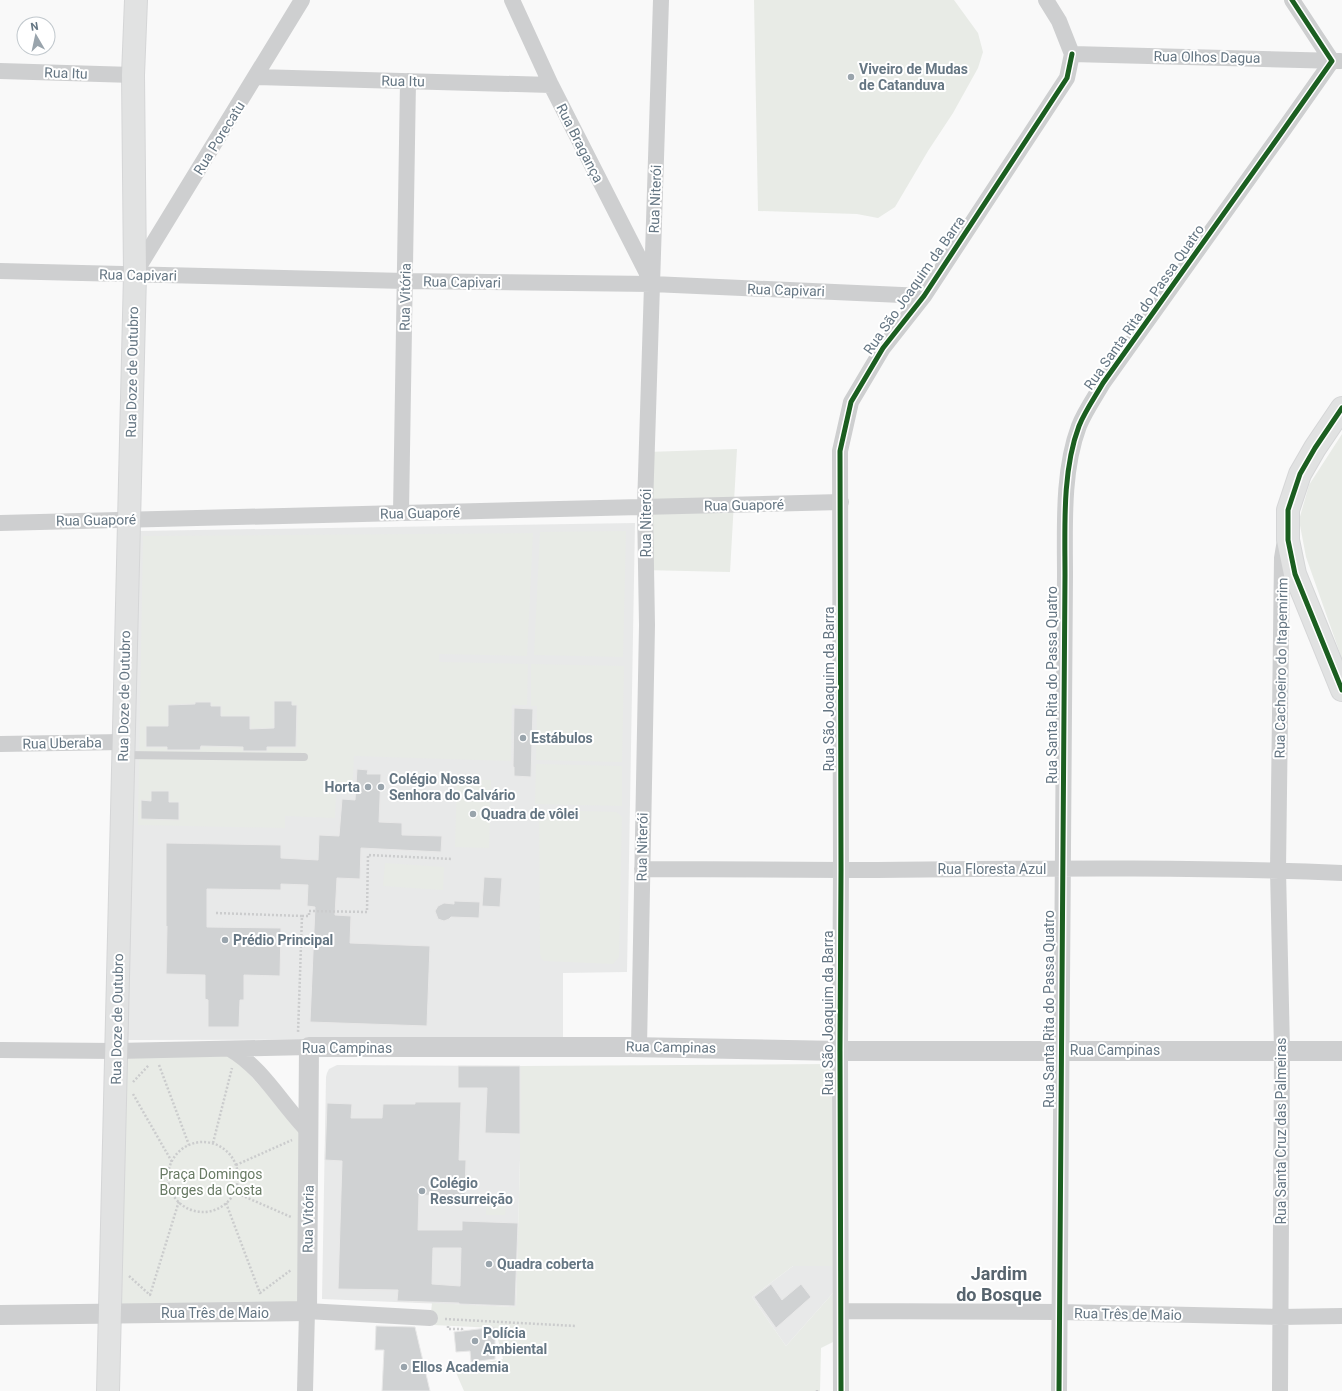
<svg xmlns="http://www.w3.org/2000/svg" width="1342" height="1391" viewBox="0 0 1342 1391" font-family="Roboto,sans-serif">
<style>
.built{fill:#e8e9e9}
.green{fill:#e8ebe6}
.building{fill:#d0d2d3;stroke:#e8e8e8;fill-rule:evenodd}
.lines{fill:none;stroke-linecap:round;stroke-linejoin:round}
.secondary-casing{stroke:#d5d6d7;stroke-width:24}
.path{stroke:#cbcccd;stroke-width:2.5;stroke-dasharray:2 2;stroke-linecap:butt}
.service{stroke:#cecfd0;stroke-width:8}
.minor{stroke:#cecfd0;stroke-width:16}
.tertiary{stroke:#cecfd0;stroke-width:20}
.secondary{stroke:#e1e2e2;stroke-width:22}
.cycleway-casing{stroke:#fff;stroke-width:8}
.cycleway{stroke:#1b5e20;stroke-width:5}
.poi-dot{fill:#99a4ac;stroke:#fff;stroke-width:1.5}
.labels{text-anchor:middle;dominant-baseline:central;stroke-width:4;stroke-linejoin:round;paint-order:stroke}
.street-label{font-size:14px;fill:#657683;stroke:#fff}
.poi-label{font-size:14px;font-weight:bold;fill:#657683;stroke:#fff;text-anchor:start}
.park-label{font-size:14px;fill:#687a64;stroke:#fff}
.district-label{font-size:18px;font-weight:bold;fill:#57646e;stroke:#fff}
</style>
<rect width="100%" height="100%" fill="#f9f9f9"/>
<path class="built" d="M635,523L627,972L563,973V1039L125,1040L139,531Z
M337,1065L520,1066V1159L516,1307L322,1299L326,1077L327,1073L329,1069Z
M793,1266H841V1284L786,1346L752,1297Z"/>
<path class="green" d="M754,0H954L978,33L983,52L978,68L953,113L928,151L895,207L878,218L857,214L758,211Z
M1342,434V659L1306,557L1299,520L1309,485Z
M737,449L730,572L643,570L647,452Z
M626,531L623,657L534,655L540,532Z
M533,533L527,656L439,654V662L528,664L527,705H512L511,761L354,756L352,794L336,793L335,818L285,816V828L138,825L143,536Z
M531,664L624,666L622,762L536,760L537,706H531Z
M536,764L622,766V806L535,804Z
M457,780H491L489,848L455,847Z
M545,810L616,812L619,814L622,817L619,957L613,964L544,961L541,958L540,953L539,816L541,812Z
M385,863L444,867L443,890L383,886Z
M232,1055L304,1135L300,1304L119,1309L121,1057Z
M827,1064L837,1069L841,1266H793L752,1297L786,1346L841,1284V1338L821,1348L820,1391H464L454,1368L503,1359L495,1328L433,1325L430,1322L432,1303L516,1307L520,1159V1066Z
M486,1202H506L505,1215H486Z"/>
<path class="building" d="M274,701H292V705H297L296,747H267V751H243V747L201,746L200,750H167V747H146V726H168V705L195,704V702H211V706H221V716H250V729L274,728Z
M514,708L533,709L531,777L514,776V767H513Z
M357,769L368,770L367,774H381L379,822L402,823V835L442,836L441,852L361,848L360,879L337,878L335,915L351,916L350,943L430,946L427,1026L310,1022L315,907L307,906L308,885L281,884V890L207,889V927L281,928L280,976L244,975V1000H240L239,1027H208V1000L205,999V975L166,974L167,926L166,927V843L281,845V858L318,860L319,835L339,836L342,799L355,800Z
M151,791H169V802H179V820L141,819V800L151,801Z
M484,877L502,878L500,907L482,906Z
M454,901L480,902L479,918L451,917L449,919L444,921L438,919L435,911L438,906L444,903L454,904Z
M458,1066H520V1134L485,1133L487,1088H458Z
M415,1102H461L459,1160H466L465,1196L419,1195L418,1230H462V1221L518,1223L515,1306L459,1304V1303L397,1301L398,1290L338,1289L342,1161L325,1160L327,1103L352,1104L351,1118H382L383,1104H415ZM433,1248H461L460,1286L432,1284Z
M771,1284L782,1300L801,1284L811,1297L776,1328L754,1297Z
M376,1326L415,1327L430,1391H382L384,1350H375Z
M495,1327V1359L471,1362L470,1351L456,1352L454,1332Z"/>
<g class="lines">
<g class="secondary-casing">
<path id="secondary" d="M1342,408L1315,448L1300,474L1288,510V540L1295,574L1342,690
M108,1391L135,274L133,75L136,0"/>
</g>
<path class="path" d="M216,913L302,916L298,1033
M302,916H309V911L367,912L368,855L452,859
M159,1065L189,1145
M133,1082L149,1065
M133,1094L172,1162
M168 1177a35 35 0 1 1 70 0a35 35 0 1 1-70 0Z
M213,1143L232,1068
M236,1165L292,1140
M234,1192L291,1217
M226,1203L260,1293L291,1270
M129,1276L150,1295L179,1201
M445,1319L576,1326
M448,1326V1329H462V1331
M817,1391V1390"/>
<path class="service" d="M124,755L304,757"/>
<path class="minor" d="M512,0L551,85L652,283
M1046,0L1059,21L1072,54
M1072,54L1340,61
M0,71L133,75
M256,77L551,85
M0,271L405,281L652,284L924,296
M135,273L302,0
M401,513L408,81
M0,523L841,502
M0,744L123,742
M642,869C708,869 775,870 842,870C1009,869 1176,866 1342,873
M639,1047L647,625L645,507L661,0
M230,1049C263,1068 282,1105 309,1132
M0,1050L116,1051L309,1047
M841,1311L1059,1312L1280,1317L1342,1316
M305,1391L307,1311L430,1318
M841,1391L840,1051L841,870L840,451L851,402L883,348L924,296L1067,78L1072,54
M1059,1391L1065,575C1065,527 1062,471 1079,426C1085,411 1095,397 1103,383L1282,132L1332,61L1292,0
M1280,1391L1282,1050L1278,870L1282,558L1284,546"/>
<path class="tertiary" d="M0,1315L307,1311L309,1047H630L840,1051H1342"/>
<use href="#secondary" class="secondary"/>
<g class="cycleway-casing">
<path id="cycleway" d="M1342,408L1315,448L1300,474L1288,510V540L1295,574L1342,690
M841,1391L840,1051L841,870L840,451L851,402L883,348L924,296L1067,78L1072,54
M1059,1391L1065,575C1065,527 1062,471 1079,426C1085,411 1095,397 1103,383L1282,132L1332,61L1292,0"/>
</g>
<use href="#cycleway" class="cycleway"/>
</g>
<g class="poi-dot">
<circle cx="851" cy="77" r="4"/>
<circle cx="523" cy="738" r="4"/>
<circle cx="368" cy="787" r="4"/>
<circle cx="381" cy="787" r="4"/>
<circle cx="473" cy="814" r="4"/>
<circle cx="225" cy="940" r="4"/>
<circle cx="422" cy="1191" r="4"/>
<circle cx="489" cy="1264" r="4"/>
<circle cx="475" cy="1341" r="4"/>
<circle cx="404" cy="1367" r="4"/>
</g>
<g class="labels">
<g class="street-label">
<text transform="translate(1207 57) rotate(1)">Rua Olhos Dagua</text>
<text transform="translate(66 73) rotate(2)">Rua Itu</text>
<text transform="translate(403 81) rotate(1)">Rua Itu</text>
<text transform="translate(219 138) rotate(-58)">Rua Porecatu</text>
<text transform="translate(580 143) rotate(63)">Rua Bragança</text>
<text transform="translate(655 199) rotate(-88)">Rua Niterói</text>
<text transform="translate(138 275) rotate(1)">Rua Capivari</text>
<text transform="translate(462 282) rotate(1)">Rua Capivari</text>
<text transform="translate(914 285) rotate(-55)">Rua São Joaquim da Barra</text>
<text transform="translate(786 290) rotate(2)">Rua Capivari</text>
<text transform="translate(405 297) rotate(-89)">Rua Vitória</text>
<text transform="translate(1144 307) rotate(-55)">Rua Santa Rita do Passa Quatro</text>
<text transform="translate(132 372) rotate(-89)">Rua Doze de Outubro</text>
<text transform="translate(744 505) rotate(-1)">Rua Guaporé</text>
<text transform="translate(420 513) rotate(-1)">Rua Guaporé</text>
<text transform="translate(96 520) rotate(-1)">Rua Guaporé</text>
<text transform="translate(646 523) rotate(-90)">Rua Niterói</text>
<text transform="translate(1281 668) rotate(-89)">Rua Cachoeiro do Itapemirim</text>
<text transform="translate(1052 685) rotate(-90)">Rua Santa Rita do Passa Quatro</text>
<text transform="translate(829 689) rotate(-90)">Rua São Joaquim da Barra</text>
<text transform="translate(124 696) rotate(-89)">Rua Doze de Outubro</text>
<text transform="translate(62 743) rotate(-1)">Rua Uberaba</text>
<text transform="translate(642 847) rotate(-89)">Rua Niterói</text>
<text x="992" y="869">Rua Floresta Azul</text>
<text transform="translate(1049 1009) rotate(-90)">Rua Santa Rita do Passa Quatro</text>
<text transform="translate(828 1013) rotate(-90)">Rua São Joaquim da Barra</text>
<text transform="translate(117 1019) rotate(-89)">Rua Doze de Outubro</text>
<text transform="translate(671 1047) rotate(1)">Rua Campinas</text>
<text x="347" y="1048">Rua Campinas</text>
<text x="1115" y="1050">Rua Campinas</text>
<text transform="translate(1281 1131) rotate(-90)">Rua Santa Cruz das Palmeiras</text>
<text transform="translate(308 1219) rotate(-89)">Rua Vitória</text>
<text x="215" y="1313">Rua Três de Maio</text>
<text transform="translate(1128 1314) rotate(1)">Rua Três de Maio</text>
</g>
<g class="poi-label">
<text x="859" y="69">Viveiro de Mudas<tspan x="859" dy="16">de Catanduva</tspan></text>
<text x="531" y="738">Estábulos</text>
<text x="389" y="779">Colégio Nossa<tspan x="389" dy="16">Senhora do Calvário</tspan></text>
<text x="360" y="787" text-anchor="end">Horta</text>
<text x="481" y="814">Quadra de vôlei</text>
<text x="233" y="940">Prédio Principal</text>
<text x="430" y="1183">Colégio<tspan x="430" dy="16">Ressurreição</tspan></text>
<text x="497" y="1264">Quadra coberta</text>
<text x="483" y="1333">Polícia<tspan x="483" dy="16">Ambiental</tspan></text>
<text x="412" y="1367">Ellos Academia</text>
</g>
<g class="park-label">
<text x="211" y="1174">Praça Domingos<tspan x="211" dy="16">Borges da Costa</tspan></text>
</g>
<g class="district-label">
<text x="999" y="1273">Jardim<tspan x="999" dy="21">do Bosque</tspan></text>
</g>
</g>
<g transform="translate(36 36) rotate(351)"><circle r="19" fill="#ffffff" stroke="#c1c8cd"/>
<path d="M0-3L7 15L0 10L-7 15Z" fill="#99a4ac"/>
<text y="-6" font-size="11" font-weight="bold" text-anchor="middle" fill="#657683">N</text>
</g>
</svg>
